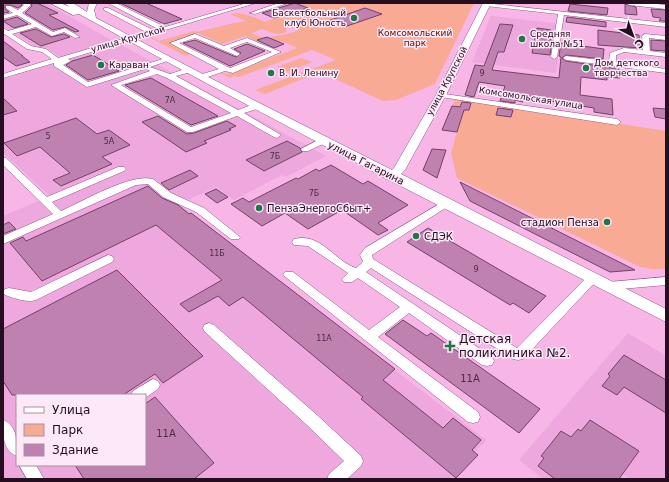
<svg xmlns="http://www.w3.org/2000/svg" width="669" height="482" viewBox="0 0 669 482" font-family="'DejaVu Sans',sans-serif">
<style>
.built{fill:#eea8dd;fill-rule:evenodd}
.green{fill:#f8aa95;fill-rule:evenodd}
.building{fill:#bf82b0;stroke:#763f6a}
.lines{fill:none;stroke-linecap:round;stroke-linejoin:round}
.minor-casing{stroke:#915884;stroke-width:1}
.major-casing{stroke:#915884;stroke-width:1}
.minor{fill:#fff;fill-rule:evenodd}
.major{fill:#fff;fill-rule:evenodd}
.poi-dot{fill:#207649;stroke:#fce8f6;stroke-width:1.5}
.labels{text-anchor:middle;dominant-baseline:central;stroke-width:3;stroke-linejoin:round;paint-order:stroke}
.number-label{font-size:8px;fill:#4c2b44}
.far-poi-label{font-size:9px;fill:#250e20;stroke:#fce8f6;text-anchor:start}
.far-park-label{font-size:9px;fill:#561000;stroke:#fce8f6}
.far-street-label{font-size:9px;fill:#250e20;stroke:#fce8f6}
.street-label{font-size:10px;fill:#250e20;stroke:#fce8f6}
.poi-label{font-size:10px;fill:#250e20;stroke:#fce8f6;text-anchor:start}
.near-number-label{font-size:10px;fill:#4c2b44}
.near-poi-label{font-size:12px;fill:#250e20;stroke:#fce8f6;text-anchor:start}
</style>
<rect width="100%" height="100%" fill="#f7b6e6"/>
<path class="built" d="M3,3H46L113,41L60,57L46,48L33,46L3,26Z
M491,16L563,24L556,73L472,62Z
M118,45H121L326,156L286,177L282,175L234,200L216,187L179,204L486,440L450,479H3V216L50,196L3,153V79ZM17,395H145V465H17Z
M628,333L666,356V380L624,355L608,374L610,376L602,386L617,395L624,387L666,413V479H630L561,431L541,455L544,458L538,466L555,479H543L519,460ZM590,420L613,436L573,435L578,429L581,431ZM623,440L639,451L611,456Z"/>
<path class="green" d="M298,3L312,4L474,3L435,84L396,100L383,101L320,72L265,94L255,90L336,60L312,50L239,77L234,76L230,78L220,73L229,74L297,48L282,41L268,46L246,36L222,44L198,33L169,42L191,54L186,56L145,35L153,34L158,35L152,37L159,41L194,31L197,32L234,23L246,21L230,14C241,11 254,17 265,22L279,17L276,16L308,8ZM287,25L299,30C288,35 277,35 265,39L251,33L262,29C270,32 277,36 286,32Z
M301,58L312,62L287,72L277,67Z
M456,98L666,131V269H652L640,267L457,178L451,153L457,132L442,130Z"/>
<path class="building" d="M3,3H20L22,5L18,8L11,5H5V9L9,12L3,13Z
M31,3H37L58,13L49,15L79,31L75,32L65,27L53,30L25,13L32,6Z
M120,3H146L182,19L164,24Z
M295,3L308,8L274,18L262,13Z
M570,4L608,8L607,15L568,11Z
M625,4L636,7L637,15L625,14Z
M365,8L382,14L344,27L325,22Z
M651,9L666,10V21H659L661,18L653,17Z
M17,17L28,24L14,28L3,21Z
M567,17L606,22V27L566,22Z
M500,24L513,25L504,52H498L492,70L559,78L561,57L559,56L561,43L604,49L603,59L566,55L562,58L566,61L619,69L620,78L607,77V80L581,77L580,95L612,99L613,115L594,112V108L543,100V103L524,100L523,102L515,100V103L500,101L505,86L479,82L474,97L465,95L475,65L484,66Z
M537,28L551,30L550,40H552L550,55L532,53Z
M36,29L51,37L64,34L70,37L41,46L20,33Z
M598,30L639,35L640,48L598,45Z
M267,37L284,44L274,48L257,40Z
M195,40L236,57L241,53L234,49L247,44L265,51L230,66L183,43Z
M651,40L666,41V51L651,50Z
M3,41L23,56H22L30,62L16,66L3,57Z
M93,55L119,71L88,80L66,65L72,61Z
M151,78L218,116L191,125L125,85Z
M3,98L17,111L3,115Z
M462,102L471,103L469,110H464L457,132L442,130L452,106L460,107Z
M498,108L513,110L511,117L496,115Z
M653,108L666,109V119L655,117Z
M158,116L187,134L194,133L227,121L236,126L229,129L231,130L204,141L207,143L186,152L142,122Z
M76,118L97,134L109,130L130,145L102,157L112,164L61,186L53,180L70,173L40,147L17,156L4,143Z
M287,141L300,148L302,152L264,171L246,160Z
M432,149L446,150L437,178L423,170Z
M331,165L363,184L368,181L408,205L378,223L388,230L378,235L342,210L308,229L285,213L262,226L231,204L243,198L249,202L296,178L298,179L316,169L319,171Z
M190,170L198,176L169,190L161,183Z
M460,182L635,270L610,272L470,201Z
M148,186L162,198L178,205L189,214L191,213L395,369L383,380L443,428L453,418L481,440L472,450L478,455L456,478L361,399L363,397L243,297L229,306L218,296L189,312L180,304L222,280L156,225L42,281L10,243L23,237L26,241Z
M216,189L228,197L217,203L205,194Z
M9,222L16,229L3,234V225Z
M428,228L505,273L546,296L529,313L513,303L510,305L407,242Z
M117,270L203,356L163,383L155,374L123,395H12L3,381V329Z
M403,320L427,336L431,333L540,409L519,433L385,334Z
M624,355L666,380V413L624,387L617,395L602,386L610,376L608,374Z
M155,397L214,463L194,479H84L75,465H145V404Z
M590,420L639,451L619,479H555L538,466L544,458L541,456L561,431L571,437L578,429L581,431Z"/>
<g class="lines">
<g class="minor-casing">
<path id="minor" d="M21,3H28L31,5L22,13L53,32L65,28L80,37L75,38L64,32L52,36L36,27L12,34L31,46L46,49L58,58L146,32L104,10V8H108L153,30L158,29L108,3H116L165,27L247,3H256L68,59L71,61L63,65L88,82L166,58H170V60L150,67L170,74L188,68H191V72L176,76L238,110L254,104H260V108L244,113L281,135L277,138L274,137L237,116L193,132H187L111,85L150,71L147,69L148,68L87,87L54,66V63L3,78V74L52,59L42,52L27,49L3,33V28L8,31L32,24L17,15L3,19V15L13,13L6,8V6H10L18,10L24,5ZM157,74L167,78L231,113L191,127L121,85Z
M279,3H288L255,14L250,13Z
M484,3L666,23V27L564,15L557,57L554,59L551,57L558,14L486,6L484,5Z
M626,3H648L666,5V9L629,5Z
M195,34L224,46L247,38L281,52L233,73L225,71L202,79H199V75L219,69L170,43ZM195,38L237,56L240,54L230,48L247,42L272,52L230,68L179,43Z
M645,34L666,36V40L649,38L650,51L666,53V57L624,52L616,55V62L666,69V73L566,60L563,58L566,56L609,61L610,53L624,48L643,50L642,36Z
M438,93L617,119L621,122L617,125L441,97L437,95Z
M322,138L325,139L326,141L325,143L308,151H302L301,149Z
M3,157L6,158L47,197L118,167H124L126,169L124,171L52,202L61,211C83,201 131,173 153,179L171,193L204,208L240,237L239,239H231L196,212L163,197L148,184L136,185L3,244V236L53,214L3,165Z
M446,200L451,203L450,205L372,255L373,259L517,348L589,275H597L599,278L523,359L518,360L513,359L371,268L366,272L492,357L494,361L492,365L487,366L482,365L409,313L378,337L478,412L480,417L478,422L473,423L468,422L283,275L285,272H293L369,330L400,307L358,278L352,282H344L342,279L348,273L308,246L294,245L292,242L294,239C321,232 334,261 356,268L361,264L363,261L360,255L365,248Z
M108,255L112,256L114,259L112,262L36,300C27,303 14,298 5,295L3,292L5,289L9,288L31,292Z
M666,277V285L609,290L605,289L603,286L605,283L609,282Z
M209,323L214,325L317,415L361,456L363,461L361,466L347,479H327L329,474L344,461L307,425L204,331L203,328L204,325Z
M153,379L158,381L160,385L158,389L145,398V395H131L133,391Z
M3,420C18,426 17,443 17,456C2,450 3,434 3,420Z
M19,465H36L44,479H27Z"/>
</g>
<g class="major-casing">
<path id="major" d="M50,3H60L70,7L64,3H73L87,12L89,3H97L94,10L96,18L214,80L392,170L394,168L436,95L483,3H491L446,95L405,170L401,174L666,309V322L387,179L208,84L79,14L73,15Z"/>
</g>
<use href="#minor" class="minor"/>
<use href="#major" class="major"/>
</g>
<g class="poi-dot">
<circle cx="354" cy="18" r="4"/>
<circle cx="522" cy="39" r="4"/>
<circle cx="101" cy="65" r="4"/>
<circle cx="586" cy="68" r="4"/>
<circle cx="271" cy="73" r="4"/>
<circle cx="259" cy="208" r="4"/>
<circle cx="607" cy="222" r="4"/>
<circle cx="416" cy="236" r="4"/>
<path d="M448 340h4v4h4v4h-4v4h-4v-4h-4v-4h4z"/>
</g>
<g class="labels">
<g class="number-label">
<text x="482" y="73">9</text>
<text x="170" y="100">7А</text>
<text x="48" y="136">5</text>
<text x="109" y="141">5А</text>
<text x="275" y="156">7Б</text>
<text x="314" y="193">7Б</text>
<text x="217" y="253">11Б</text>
<text x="476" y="269">9</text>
<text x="324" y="338">11А</text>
</g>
<g class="far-poi-label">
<text x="346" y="13" text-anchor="end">Баскетбольный<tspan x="346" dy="10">клуб Юность</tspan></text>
<text x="530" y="34">Средняя<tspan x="530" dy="10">школа №51</tspan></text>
<text x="594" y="63">Дом детского<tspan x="594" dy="10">творчества</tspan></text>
<text x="109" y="65">Караван</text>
<text x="279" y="73">В. И. Ленину</text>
</g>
<g class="far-park-label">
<text x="415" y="33">Комсомольский<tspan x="415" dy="10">парк</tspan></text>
</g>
<g class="far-street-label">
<text transform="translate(128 39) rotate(-16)">улица Крупской</text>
<text transform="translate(447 81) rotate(-62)">улица Крупской</text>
<text transform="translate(531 98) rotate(9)">Комсомольская улица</text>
</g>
<g class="street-label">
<text transform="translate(366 163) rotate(27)">улица Гагарина</text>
</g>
<g class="poi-label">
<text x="267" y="208">ПензаЭнергоСбыт+</text>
<text x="599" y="222" text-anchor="end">стадион Пенза</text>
<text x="424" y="236">СДЭК</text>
</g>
<g class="near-number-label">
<text x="470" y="378">11А</text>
<text x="166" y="433">11А</text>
</g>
<g class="near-poi-label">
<text x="459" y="339">Детская<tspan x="459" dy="14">поликлиника №2.</tspan></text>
</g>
</g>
<rect width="669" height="482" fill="none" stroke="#250e20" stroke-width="8"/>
<rect x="16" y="394" width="130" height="72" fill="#fce8f6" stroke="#a691a0"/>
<rect x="24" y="407" width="20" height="6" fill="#ffffff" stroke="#a691a0"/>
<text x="52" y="414" font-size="12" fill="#250e20">Улица</text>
<rect x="24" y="424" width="20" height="12" fill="#f8aa95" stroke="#a691a0"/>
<text x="52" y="434" font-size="12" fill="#250e20">Парк</text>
<rect x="24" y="444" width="20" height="12" fill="#bf82b0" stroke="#a691a0"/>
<text x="52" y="454" font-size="12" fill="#250e20">Здание</text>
<g transform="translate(633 36) rotate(139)" stroke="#fce8f6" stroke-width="3" paint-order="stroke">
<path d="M0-3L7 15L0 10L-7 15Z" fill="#250e20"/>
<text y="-6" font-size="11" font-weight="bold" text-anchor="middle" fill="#250e20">С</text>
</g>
</svg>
